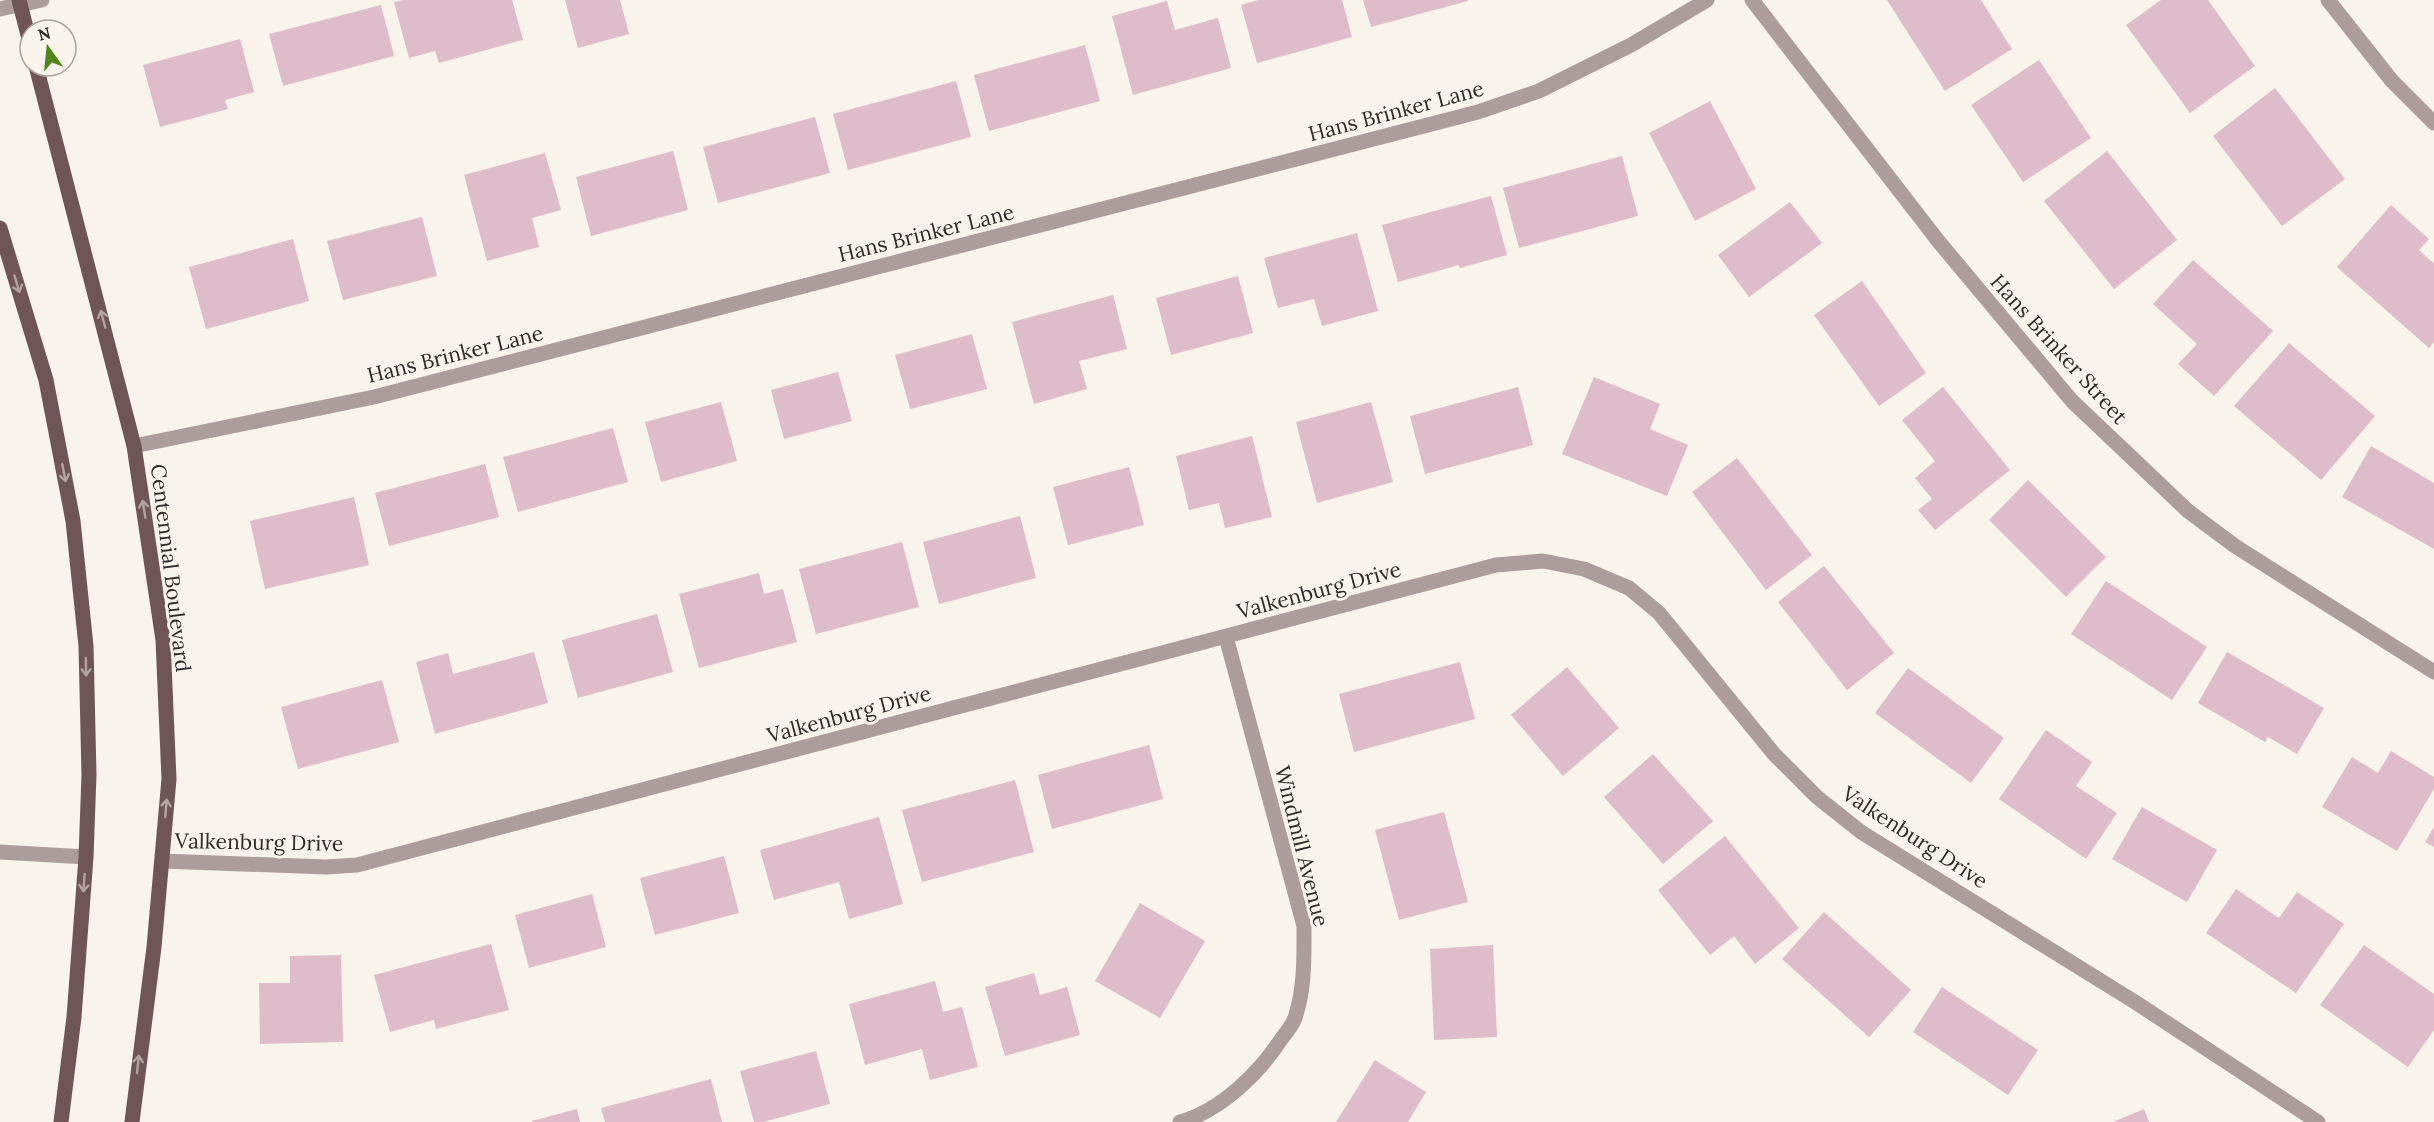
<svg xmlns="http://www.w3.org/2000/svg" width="2434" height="1122" viewBox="0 0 2434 1122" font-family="Lora,serif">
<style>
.building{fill:#dfbcc9}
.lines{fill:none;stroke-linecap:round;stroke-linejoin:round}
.street{stroke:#ad9c9c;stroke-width:15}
.primary{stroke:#705556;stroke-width:15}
.oneway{stroke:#b4a4a0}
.labels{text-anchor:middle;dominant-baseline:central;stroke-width:6;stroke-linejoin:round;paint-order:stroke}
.street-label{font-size:21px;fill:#2e2c2a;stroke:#f8f3eb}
</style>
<rect width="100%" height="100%" fill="#f8f3eb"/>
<path class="building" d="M403,0H512L523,40L439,63L435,51L409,58L394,2Z
M565,0H620L629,34L578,48Z
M1258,0H1342L1352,37L1257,63L1241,5Z
M1363,0H1468V1L1371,27Z
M1887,0H1981L2012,49L1945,91Z
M2161,0H2208L2255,66L2190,113L2126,25Z
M1167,1L1175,30L1218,18L1231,68L1133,95L1112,16Z
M381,5L394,56L283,86L269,34Z
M240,39L254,92L225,100L228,109L160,127L143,65Z
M1085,45L1100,101L989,131L974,75Z
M2039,60L2091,138L2023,182L1971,105Z
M956,81L971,137L848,170L833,114Z
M2275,88L2345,179L2282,226L2213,136Z
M1710,101L1756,189L1695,221L1649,133Z
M815,117L830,173L718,203L703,147Z
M673,151L688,210L591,236L576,177Z
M2107,151L2177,240L2114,289L2044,201Z
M545,153L561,210L532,218L539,247L487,261L464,175Z
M1622,156L1638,216L1519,248L1503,188Z
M1491,196L1507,255L1460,268L1459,265L1398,282L1382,225Z
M1790,202L1822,243L1749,297L1718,255Z
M2391,205L2429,239L2419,250L2433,263L2434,261V342L2429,348L2337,267Z
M422,217L437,276L343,300L327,241Z
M1357,233L1378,311L1322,326L1314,299L1278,308L1264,258Z
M293,239L309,301L206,329L189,267Z
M2193,260L2273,331L2214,396L2178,364L2197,344L2153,304Z
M1238,276L1253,333L1171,355L1156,298Z
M1862,281L1926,373L1879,406L1814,315Z
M1113,295L1127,349L1079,361L1087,389L1034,404L1012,322Z
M972,334L987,389L910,409L895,355Z
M2289,343L2375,416L2321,480L2234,406Z
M838,372L852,421L784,439L771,390Z
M1594,377L1660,404L1650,429L1688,445L1667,496L1562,454Z
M1518,387L1533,445L1425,474L1410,416Z
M1943,387L2010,470L1935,530L1918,510L1932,499L1915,478L1935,461L1902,420Z
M721,402L737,461L661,482L645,422Z
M1371,402L1393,482L1317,503L1296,422Z
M613,428L628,482L518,512L503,457Z
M1252,436L1272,517L1225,528L1219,503L1189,510L1176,456Z
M2371,446L2434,483V549L2342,497Z
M1737,458L1812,555L1766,590L1692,492Z
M485,464L499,517L389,546L375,493Z
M1129,467L1144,525L1068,545L1053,487Z
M2028,480L2106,557L2066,597L1989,520Z
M354,497L369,565L265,589L250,521Z
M1020,516L1036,578L939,604L923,542Z
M902,542L919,607L816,634L799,569Z
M1824,566L1894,653L1847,690L1778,602Z
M759,573L764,594L783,589L797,642L699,668L679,594Z
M2106,581L2207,647L2172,700L2071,634Z
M657,614L673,672L578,698L562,640Z
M534,652L548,703L435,734L416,662L448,653L453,674Z
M2227,652L2324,708L2297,754L2268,737L2265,742L2198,703Z
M1460,662L1475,719L1354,752L1339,694Z
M1567,667L1619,728L1563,776L1511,715Z
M1908,668L2004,738L1971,783L1875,713Z
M382,680L399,742L298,769L281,707Z
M2046,730L2092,762L2076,786L2117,813L2086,859L1999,799Z
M1149,745L1163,799L1052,829L1038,775Z
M2391,751L2434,777V789L2397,851L2322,807L2352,757L2378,773Z
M1653,754L1713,821L1663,864L1604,797Z
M1015,780L1034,852L922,882L902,810Z
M2142,807L2217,850L2187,902L2112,859Z
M1444,812L1468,902L1399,920L1375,830Z
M879,817L903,904L849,919L839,882L774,900L760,850Z
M2434,827V847L2425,842Z
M1725,836L1799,928L1755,964L1734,936L1710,955L1658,890Z
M724,856L739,913L655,935L640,878Z
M2236,889L2279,918L2297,892L2344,924L2296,993L2206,933Z
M592,894L606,947L529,968L515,915Z
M1140,903L1205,941L1160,1018L1095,981Z
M1824,912L1911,990L1869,1037L1782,959Z
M491,944L509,1010L436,1029L434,1020L390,1032L374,975Z
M1493,945L1497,1037L1434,1040L1430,949Z
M2364,945L2434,994V1030L2408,1067L2320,1005Z
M341,955L343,1042L260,1044L259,983H290V956Z
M1034,973L1040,995L1067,987L1080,1035L1005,1056L985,987Z
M935,981L943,1012L962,1007L978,1067L930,1080L922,1049L865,1065L849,1004Z
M1942,987L2038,1050L2008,1095L1913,1032Z
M816,1051L830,1104L763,1122H754L740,1071Z
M1375,1060L1426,1092L1408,1122H1336Z
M711,1079L722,1122H605L601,1108Z
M577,1109L580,1122H532V1121Z
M2144,1109L2149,1122H2113Z"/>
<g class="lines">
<path class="street" d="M1752,0L1939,242L2072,401L2188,511L2235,546L2434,672
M2328,0L2392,81L2434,123
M0,9L42,0
M134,446L374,397L1478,112L1539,91L1631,45L1707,0
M0,852L86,857
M162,861L326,867L357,865L1496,565L1543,561L1584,569L1629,588L1659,613L1774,754L1817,797L1861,832L2135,1002L2318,1122
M1180,1122C1221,1111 1260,1072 1282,1038C1287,1032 1292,1025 1295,1018C1305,988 1304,957 1304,926L1226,637"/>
<path class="primary" d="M19,0L30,43
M36,66L134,446L163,640L169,779L154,947L132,1122
M0,228L46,380L73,521L86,646L89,775L86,857L74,1017L61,1122"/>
</g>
<defs><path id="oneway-shaft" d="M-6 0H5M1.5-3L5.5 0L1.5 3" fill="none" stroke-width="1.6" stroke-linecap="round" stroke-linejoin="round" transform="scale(1.5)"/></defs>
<g class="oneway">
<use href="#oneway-shaft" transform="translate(17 284) rotate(73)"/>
<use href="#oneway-shaft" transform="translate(103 319) rotate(-105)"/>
<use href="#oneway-shaft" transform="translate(64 473) rotate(79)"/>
<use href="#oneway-shaft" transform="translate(144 509) rotate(-99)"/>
<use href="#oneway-shaft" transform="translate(86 667) rotate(89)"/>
<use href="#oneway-shaft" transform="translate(166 808) rotate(-85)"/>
<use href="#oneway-shaft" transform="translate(84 883) rotate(94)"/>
<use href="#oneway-shaft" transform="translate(138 1064) rotate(-84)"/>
</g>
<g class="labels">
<g class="street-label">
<text transform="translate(1396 111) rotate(-15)">Hans Brinker Lane</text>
<text transform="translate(926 233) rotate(-14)">Hans Brinker Lane</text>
<text transform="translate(2059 349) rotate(48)">Hans Brinker Street</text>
<text transform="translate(455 354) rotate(-14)">Hans Brinker Lane</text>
<text transform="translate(171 568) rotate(83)">Centennial Boulevard</text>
<text transform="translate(1319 590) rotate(-15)">Valkenburg Drive</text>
<text transform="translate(849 714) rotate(-15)">Valkenburg Drive</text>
<text transform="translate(1915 837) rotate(33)">Valkenburg Drive</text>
<text transform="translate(259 842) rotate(1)">Valkenburg Drive</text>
<text transform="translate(1302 846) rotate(76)">Windmill Avenue</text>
</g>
</g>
<g transform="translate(48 48) rotate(345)"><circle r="28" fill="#f8f3eb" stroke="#a7a39e" stroke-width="1.5"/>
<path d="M0-4.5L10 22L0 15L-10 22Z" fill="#51861d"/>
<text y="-9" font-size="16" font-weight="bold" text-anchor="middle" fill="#2e2c2a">N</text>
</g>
</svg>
